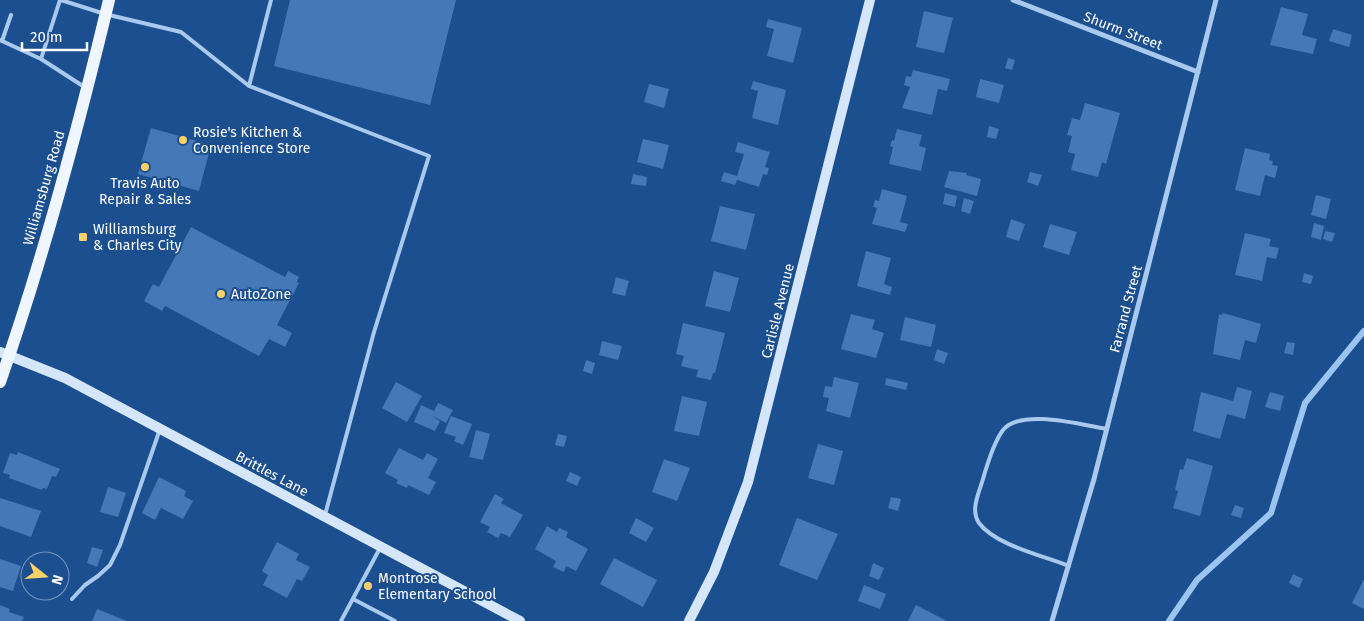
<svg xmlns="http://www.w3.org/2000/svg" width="1364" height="621" viewBox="0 0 1364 621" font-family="'Fira Sans',sans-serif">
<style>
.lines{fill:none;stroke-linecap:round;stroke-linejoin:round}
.stream{stroke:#9cc4f0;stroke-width:6}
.building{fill:#4478b7}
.lane{stroke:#a9c9ee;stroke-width:4}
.street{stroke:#a9c9ee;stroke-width:5}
.secondary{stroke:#d6e6fa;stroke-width:10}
.primary{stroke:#f0f6ff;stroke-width:12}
.poi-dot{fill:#ffd166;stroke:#1b4f8f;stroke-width:2}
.labels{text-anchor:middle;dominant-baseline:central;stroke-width:4;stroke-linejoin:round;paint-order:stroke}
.street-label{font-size:14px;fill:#fff;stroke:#1b4f8f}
.poi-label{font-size:14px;fill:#fff;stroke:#1b4f8f;text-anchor:start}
</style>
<rect width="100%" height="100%" fill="#1b4f8f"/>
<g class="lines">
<path class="stream" d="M1169,621L1197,580L1271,513L1305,403L1364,331"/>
</g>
<path class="building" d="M290,0H456L430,105L274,66Z
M1281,7L1308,14L1302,35L1317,39L1313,54L1270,45Z
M924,11L953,18L944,53L916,47Z
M768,19L802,28L793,63L767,56L774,29L766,27Z
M1333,29L1352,35L1349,47L1329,41Z
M1008,58L1015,60L1012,70L1005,68Z
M913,70L950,79L947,91L938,89L932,115L902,108L910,87L904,85L906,76L911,77Z
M980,79L1004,85L999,103L976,97Z
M753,81L786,90L778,125L752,118L758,91L751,89Z
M649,84L669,89L664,108L644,102Z
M1085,103L1120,113L1106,164L1102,162L1098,177L1071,170L1075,154L1068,152L1072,136L1067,135L1072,118L1080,120Z
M989,126L999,129L996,139L987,137Z
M151,128L211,145L199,191L138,174Z
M897,129L922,135L919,146L926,148L921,171L889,164L893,147L890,146L892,140L894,141Z
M643,139L669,145L663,169L637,162Z
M738,142L770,152L765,167L769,168L767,175L763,174L759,187L737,180L735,185L721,181L724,172L737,176L744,154L735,152Z
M1245,148L1270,154L1269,160L1273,161L1272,165L1278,166L1275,178L1265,175L1260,196L1235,190Z
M949,171L967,173L966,175L981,179L977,196L944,187Z
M1030,172L1042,175L1038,186L1027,182Z
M633,174L647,177L646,186L631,184Z
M882,189L907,196L900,222L908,224L905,232L872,224L877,208L873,207L875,200L879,201Z
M945,193L957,196L955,207L943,204Z
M1316,195L1331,199L1326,219L1311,215Z
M964,198L974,201L970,214L961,211Z
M720,206L755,214L746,250L711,241Z
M1011,219L1025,224L1019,241L1006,237Z
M1314,223L1324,226L1321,240L1311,237Z
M1050,224L1077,232L1069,255L1043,247Z
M191,227L285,277L288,271L299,277L297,282L299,283L277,325L292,333L285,347L269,339L259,356L165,306L162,311L144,301L153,284L159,287Z
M1325,231L1335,233L1332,242L1323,239Z
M1245,233L1271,239L1269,246L1279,248L1276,259L1267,257L1262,281L1235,275Z
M866,251L891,258L884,284L892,287L890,295L857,286Z
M714,271L739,278L730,312L705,306Z
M1304,273L1313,276L1311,284L1302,282Z
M616,277L629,281L625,296L612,293Z
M1223,313L1261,324L1256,343L1245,340L1240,360L1213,354L1219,314L1222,315Z
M851,314L875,320L872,329L884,333L876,358L841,349Z
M905,317L936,325L931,347L900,340Z
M683,323L725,333L715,373H713L711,380L696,377L698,370L681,366L684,356L676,354Z
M602,341L622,346L618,360L599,355Z
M1287,342L1295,343L1293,355L1284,353Z
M937,349L948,353L944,364L934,360Z
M586,360L595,363L592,374L583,371Z
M834,377L859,383L850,418L826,411L829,398L823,397L825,386L832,387Z
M886,378L908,383L906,390L885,385Z
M396,382L422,396L407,422L382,408Z
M1237,387L1252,391L1245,419L1227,414L1220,439L1193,431L1201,392L1233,401Z
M1270,392L1284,396L1280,411L1265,407Z
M682,396L707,402L699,436L674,431Z
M438,403L453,410L446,423L431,415L440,421L435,431L414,422L421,405L434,411Z
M451,416L472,424L463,445L454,441L456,437L444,433Z
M476,430L490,434L483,460L469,457Z
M558,434L567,436L564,447L555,445Z
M818,444L843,451L834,485L808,478Z
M399,448L423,460L427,453L438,459L428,478L436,482L429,495L408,485L407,488L396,483L398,480L385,473Z
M18,452L60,469L56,477L52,476L47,489L43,488L42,490L9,478L10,475L3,473L10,453L17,455Z
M1187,458L1213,466L1200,516L1173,508L1178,491L1175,490L1180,469L1183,470Z
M664,459L690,468L677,501L652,492Z
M570,472L581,477L577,486L566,481Z
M159,477L186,491L184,496L193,501L183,519L161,508L155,520L142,513Z
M108,487L126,493L118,517L100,512Z
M495,494L504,499L501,503L523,515L510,537L501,533L498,538L487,532L490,527L480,522Z
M891,497L901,499L898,511L888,508Z
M0,498L41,511L31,537L0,526Z
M1235,505L1244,508L1241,518L1231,515Z
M636,518L654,528L646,542L629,533Z
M797,518L838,534L817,580L779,565Z
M547,526L557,532L559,528L568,532L566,537L588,549L576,571L566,566L564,572L553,567L556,561L535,549Z
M277,542L299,554L296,560L310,567L302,581L297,579L287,598L263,585L268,575L262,571Z
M92,547L103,550L97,567L87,563Z
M614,558L657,580L643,607L600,584Z
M0,559L21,566L13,591L0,587Z
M873,563L884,568L879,580L869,576Z
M1293,574L1303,579L1299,588L1289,583Z
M1364,579V609L1352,603Z
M864,585L886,594L880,609L858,601Z
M0,605L10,609L9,612L24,617L22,621H0Z
M916,605L947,621H908Z
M97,609L127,621H92Z"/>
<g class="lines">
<path class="lane" d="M61,0L105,14L181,32L249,86
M271,0L249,86L429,156L374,332L325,515
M0,40L41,59L60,0
M2,41L11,15
M41,59L86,88
M1069,566C1044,556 995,545 979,523C970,510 979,493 983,479C987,465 994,442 1003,430C1021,408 1082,425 1107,429
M72,599L85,585L98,576L110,565L120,545L160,429
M353,599L395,621
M341,621L380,548"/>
<path class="street" d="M1013,0L1198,72
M1052,621L1094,479L1216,0"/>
<path class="secondary" d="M0,352L65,378L520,621
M689,621L714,572L748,482L870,0"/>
<path class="primary" d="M0,382C44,257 78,129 109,0"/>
</g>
<g class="poi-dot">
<circle cx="183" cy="140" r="5"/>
<circle cx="145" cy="167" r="5"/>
<rect x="78" y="232" width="10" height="10" rx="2.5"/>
<circle cx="221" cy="294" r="5"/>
<circle cx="368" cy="586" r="5"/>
</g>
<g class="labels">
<g class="street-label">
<text transform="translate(1123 31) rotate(21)">Shurm Street</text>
<text transform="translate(44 188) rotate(-74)">Williamsburg Road</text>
<text transform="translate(1126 309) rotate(-75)">Farrand Street</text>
<text transform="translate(778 311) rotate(-76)">Carlisle Avenue</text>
<text transform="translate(272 474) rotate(28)">Brittles Lane</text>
</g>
<g class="poi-label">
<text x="193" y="132">Rosie's Kitchen &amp;<tspan x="193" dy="16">Convenience Store</tspan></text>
<text x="145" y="183" text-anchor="middle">Travis Auto<tspan x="145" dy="16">Repair &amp; Sales</tspan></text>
<text x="93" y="229">Williamsburg<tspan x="93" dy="16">&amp; Charles City</tspan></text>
<text x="231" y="294">AutoZone</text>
<text x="378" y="578">Montrose<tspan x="378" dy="16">Elementary School</tspan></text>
</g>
</g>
<g transform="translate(45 576) rotate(107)"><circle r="24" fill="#1b4f8f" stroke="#7695bc"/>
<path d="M0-4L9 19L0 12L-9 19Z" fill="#ffd166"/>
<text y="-8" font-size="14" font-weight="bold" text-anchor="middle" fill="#ffffff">N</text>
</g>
<path d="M22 42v8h65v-8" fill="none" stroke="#ffffff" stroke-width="2.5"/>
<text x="30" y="42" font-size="15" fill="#ffffff" stroke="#1b4f8f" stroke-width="4" paint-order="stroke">20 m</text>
</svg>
